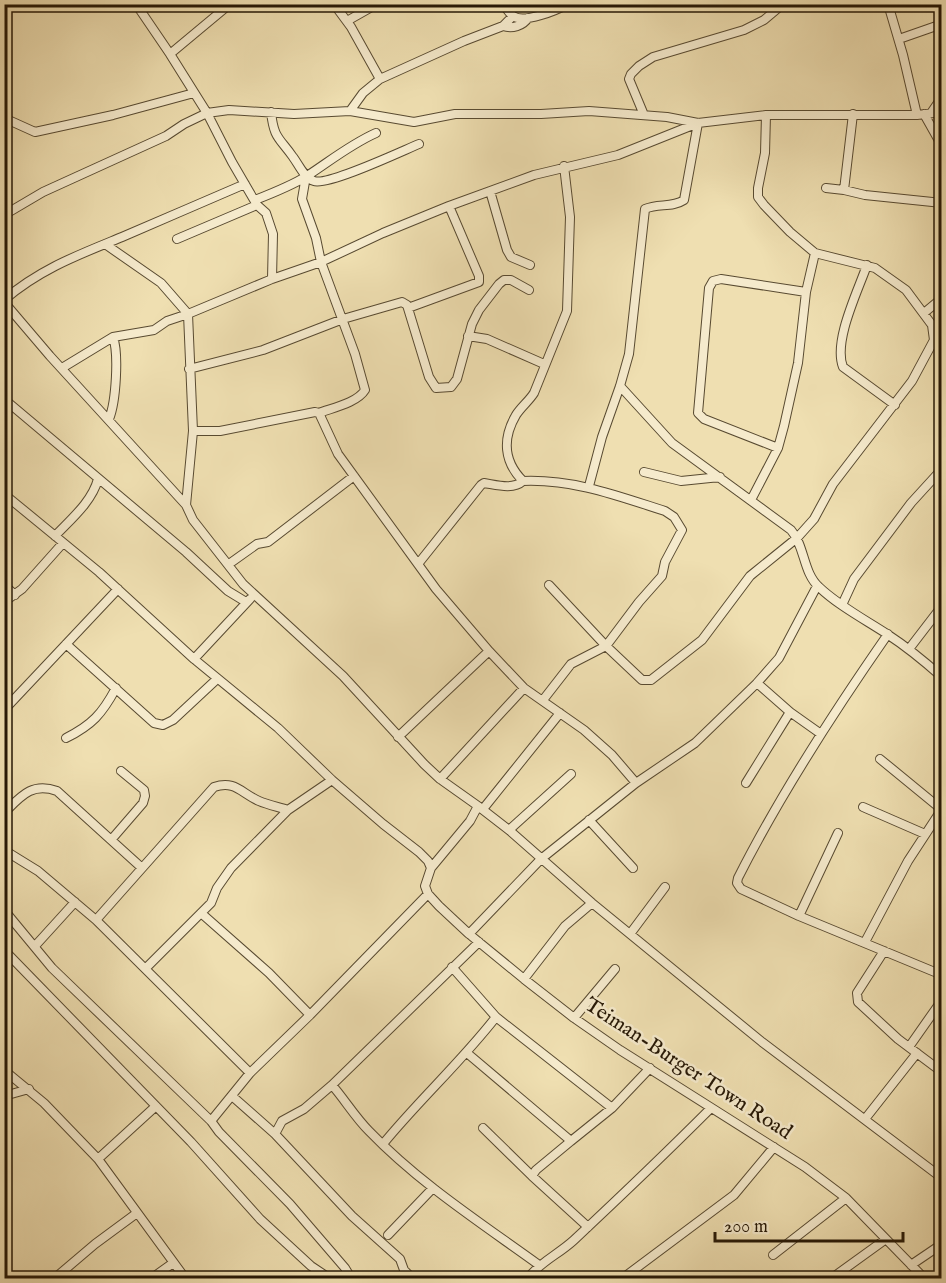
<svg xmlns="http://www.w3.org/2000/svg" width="946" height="1283" viewBox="0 0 946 1283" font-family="'IM FELL English',serif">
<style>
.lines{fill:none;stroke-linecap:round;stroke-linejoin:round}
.street-casing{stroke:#584a31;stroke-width:10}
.street{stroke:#f5eacc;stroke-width:8}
.labels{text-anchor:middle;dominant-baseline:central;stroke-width:5;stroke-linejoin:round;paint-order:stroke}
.street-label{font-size:21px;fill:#261806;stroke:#f5eacc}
</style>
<rect width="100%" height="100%" fill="#efdfb1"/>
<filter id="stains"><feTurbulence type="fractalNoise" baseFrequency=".00333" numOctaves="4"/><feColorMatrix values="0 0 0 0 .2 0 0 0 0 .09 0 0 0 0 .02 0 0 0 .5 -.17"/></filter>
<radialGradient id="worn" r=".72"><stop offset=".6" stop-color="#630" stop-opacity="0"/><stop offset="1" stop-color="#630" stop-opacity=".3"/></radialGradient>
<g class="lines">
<g class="street-casing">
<path id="street" d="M136,4L170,54L207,113L232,162L257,205L266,213L273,234L272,279
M334,4L351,27L380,79L363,93L350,111
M503,4C506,8 509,13 513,16C524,24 557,10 568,4
M888,4L903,55L917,115
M347,21L377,4
M503,26C512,29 523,26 528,18
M899,39L942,24
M170,54L230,4
M939,59L942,75
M380,79L464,41L503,26L513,16
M271,112C274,139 279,137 293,157C299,165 304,178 314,181C328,186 402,151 419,144
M931,113L942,97
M924,114L942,146
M644,115L629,79L631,74L639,66L653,57L744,30L764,20L783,4
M4,118L35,132L113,115L194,93
M826,188L844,190L853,114
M844,190L865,195L942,203
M490,191L507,250L511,257L530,265
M255,200C273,193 291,186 307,176C330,161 351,144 376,133
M4,215L43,192L166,136L184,124L207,113L229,110L294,114L350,111L414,122L455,114H541L589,111L667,117L698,123L766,115H917L942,112
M177,239L257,205
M105,244L161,283L188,314L193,431L186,505
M867,265C858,291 833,341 843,367L895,405
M4,300C40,269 78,255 122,237C163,219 204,202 245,184
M4,302L50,356L186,505L193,520L243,584L343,676L424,764L440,779L478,806L470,821L431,868
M408,308L479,282V276L449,206
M924,313L942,298
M468,336L487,339L544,364
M62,368L113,337L154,330L167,321L188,314L272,279L321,262L383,233L449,206L534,175L618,155L698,123
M189,369L263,350L343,319L402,302L407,305L429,377L436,388L451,387L457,379L472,324L479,310L499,284L504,280H511L529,290
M620,386L672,443L791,530C805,546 803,573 819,587C839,606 864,619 887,634C907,647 924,661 942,677
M4,399L186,552L228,591L246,602
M319,413L338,454L436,589L489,651L524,688L584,730L612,755L636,783
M109,419C116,402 119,354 113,337
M193,431H220L315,412L319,413C332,408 357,403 365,390L355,354L321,262L316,238L302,199L306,176
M778,448L704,419L698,413L709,288L713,281L721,279L806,292
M644,472L681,481L720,477
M589,486L602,437L620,386L629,354L645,209C658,203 672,208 684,200L698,123
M4,494L99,572L194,659L278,728L332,780L383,824L419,852L428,861L431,868L425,886L428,894L439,906L469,934L524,979L574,1018L620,1050L805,1167L846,1198L924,1278
M751,500L778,448L784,426L798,363L806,292L815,253
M55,536C70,520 92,502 98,479
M229,564L257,544L268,542L354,476
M418,564L481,485L484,483C497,485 513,490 523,481
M4,585L15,595
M549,585L606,646L642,680H651L702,640L750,576L797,538L814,519L833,484L912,381L934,340L932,325L906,290L875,268L815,253L790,232L764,205L758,197V188L765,153L766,115
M4,602L22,589L63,543
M842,605L854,579L911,503L942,469
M888,634C833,713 781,793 738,878L737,883L741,889L799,916L942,975
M66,644L154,723L163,725L173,720L217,679
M909,649L942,606
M194,659L250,599
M757,683L790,712
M543,700L571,664L606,646L639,602L662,576L665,562L682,530L674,517L665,511C618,496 574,479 523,481C504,462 502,439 516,415C521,407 529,401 534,393L567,311L570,217L564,166
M4,710L118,589
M398,737L489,651
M66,738C92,725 102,714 116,688
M880,759L941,809
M440,779L524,688
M746,783L790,712L821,734
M478,806L509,830L592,903L762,1042L942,1178
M863,807L925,834
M483,809L560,713
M4,813C21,796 32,782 57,791L142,868
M589,820L633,868
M509,830L571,774
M111,840L143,803L145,796L144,790L121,771
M4,850L38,871L96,920L250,1073
M4,910L52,968L211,1121L219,1132L290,1204L345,1268L351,1278
M201,913L269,973L310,1015
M799,916L838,833
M96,920L214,787C235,780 241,793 259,801C268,805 279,807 288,810
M469,934L541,859L636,783L695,743L757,683L779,658L817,586
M630,934L665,887
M479,942L332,1085C345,1100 355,1117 369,1131C419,1183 481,1223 539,1265
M865,942L908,861L942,809
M35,946L75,902
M4,950L191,1142L260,1219L311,1266L329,1278
M884,951L857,993L858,1002L898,1039L942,1072
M452,967L496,1017L612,1108
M146,968L211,903L217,888L231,868L288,810L332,780
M524,979L565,926L592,903
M574,1018L615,969
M909,1047L942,1000
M467,1053L571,1141L612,1108L650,1068
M4,1070L44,1103L98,1159L185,1278
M332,1085L304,1109L282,1121L275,1134L352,1216L400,1259L404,1270L412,1278
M4,1096L29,1089
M232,1096L275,1134
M865,1119L917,1053
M211,1121L250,1073L310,1015L428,894
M483,1128L532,1176
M571,1141L536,1170L532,1176L588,1227
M383,1144C419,1100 461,1062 496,1017
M98,1159L156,1106
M388,1235L433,1188
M773,1255L846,1198
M911,1265L942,1244
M55,1278L95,1244L137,1213
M152,1278L173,1263
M528,1278C540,1262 559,1254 574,1240C620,1197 666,1153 711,1108
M623,1278L734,1195L774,1147
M832,1278L886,1239"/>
</g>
<use href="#street" class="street"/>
</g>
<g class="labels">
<g class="street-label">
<text transform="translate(688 1069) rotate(33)">Teiman-Burger Town Road</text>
</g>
</g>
<rect width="946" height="1283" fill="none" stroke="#efdfb1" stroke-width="24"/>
<rect x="6" y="6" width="934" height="1271" fill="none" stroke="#261806" stroke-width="3"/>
<rect x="12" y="12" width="922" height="1259" fill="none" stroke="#261806" stroke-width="1.5"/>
<path d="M715 1232v9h188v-9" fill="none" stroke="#261806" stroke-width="3"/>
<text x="724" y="1232" font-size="18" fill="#261806" stroke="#f5eacc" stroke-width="4.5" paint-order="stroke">200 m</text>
<rect width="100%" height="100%" filter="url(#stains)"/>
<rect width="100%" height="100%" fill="url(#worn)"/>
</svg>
